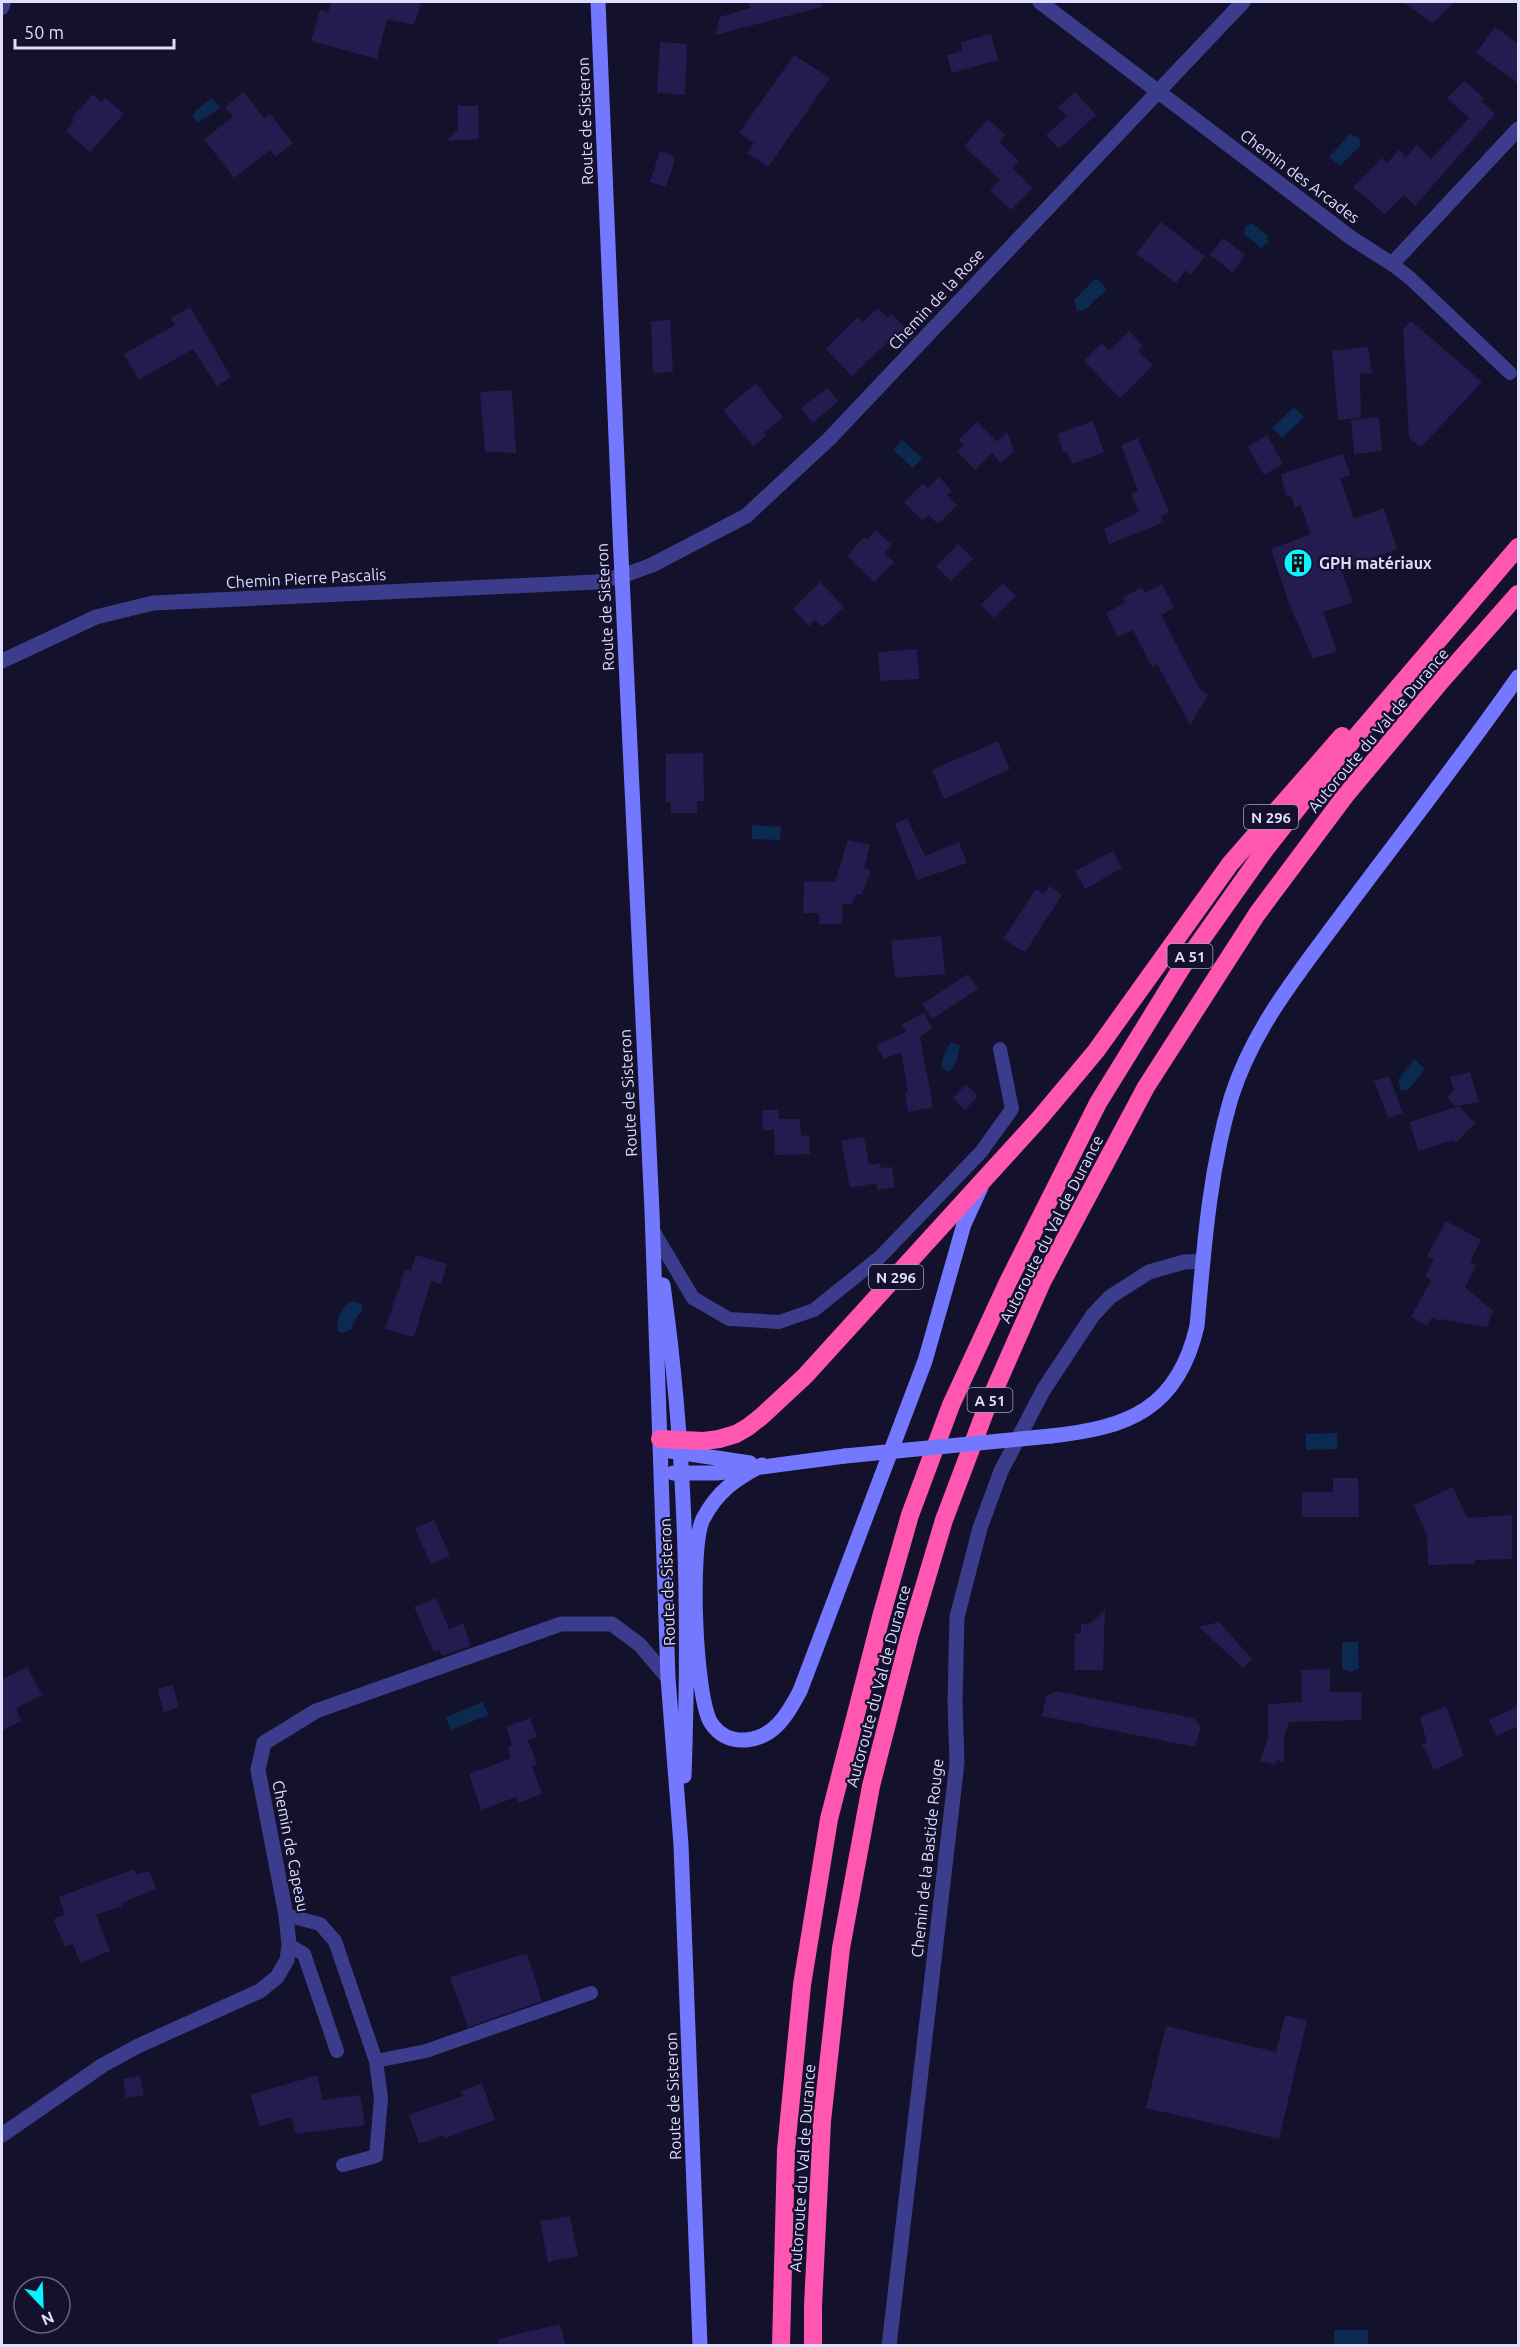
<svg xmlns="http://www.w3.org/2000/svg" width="1520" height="2347" viewBox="0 0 1520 2347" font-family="Ubuntu,sans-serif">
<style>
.water{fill:#0c2950}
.building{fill:#241c4e}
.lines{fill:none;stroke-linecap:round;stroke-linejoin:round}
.lane{stroke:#3b3d8c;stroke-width:14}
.street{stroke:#3b3d8c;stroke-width:15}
.secondary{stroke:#7378ff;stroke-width:15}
.highway{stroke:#ff57b1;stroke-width:18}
.secondary-bridge{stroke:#7378ff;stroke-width:15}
.labels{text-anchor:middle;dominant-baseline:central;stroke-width:4.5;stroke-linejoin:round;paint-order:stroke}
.shield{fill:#14112c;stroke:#a19fc0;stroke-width:1.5}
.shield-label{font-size:15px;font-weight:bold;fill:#dedcff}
.street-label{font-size:16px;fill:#dedcff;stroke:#14112c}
.poi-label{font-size:16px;font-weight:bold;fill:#dedcff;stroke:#14112c;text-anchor:start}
</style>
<rect width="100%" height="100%" fill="#14112c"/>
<path class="water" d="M212,98L220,108L198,123L192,116L195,114L194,112Z
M1350,134L1359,138L1361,145L1340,166L1329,157Z
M1252,223L1268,236V243L1261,248L1244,234L1245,226Z
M1096,278L1107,289L1085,310L1077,311L1074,300Z
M1294,407L1304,417L1282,438L1272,428Z
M902,440L922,458L913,468L893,450Z
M752,825L781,827L780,840L752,839Z
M951,1042L960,1045L957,1060L950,1072L941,1068L944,1054Z
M1414,1059L1425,1069L1409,1089L1401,1091L1398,1080Z
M352,1301L362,1304V1311L357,1316L351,1330L343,1333L338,1331C335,1319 342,1307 352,1301Z
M1337,1433L1338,1449L1306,1450V1434Z
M1342,1642H1358L1359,1668L1351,1672L1342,1669Z
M483,1702L488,1715L451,1730L446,1717Z
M1334,2330H1368V2345H1334Z"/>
<path class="building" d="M331,2H421L414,25L387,19L377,59L311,41L320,10L328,12Z
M749,2H821L822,7L715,35L720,17L750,8Z
M1402,2H1455L1433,23Z
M1495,27L1518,44V83L1476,53Z
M991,34L998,60L952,73L947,55L963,51L961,42Z
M660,42L687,44L685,95L657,93Z
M794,55L830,78L768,167L747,153L754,143L739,133Z
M1464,81L1484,98L1482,101L1495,114L1415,206L1404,195L1385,214L1353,187L1382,158L1387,163L1399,150L1406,157L1417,145L1431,159L1469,118L1447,98Z
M244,92L264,118L270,114L293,143L275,157L270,150L234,178L204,139L233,117L225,107Z
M1075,92L1096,115L1059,149L1046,135L1067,116L1058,107Z
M93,94L101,102L105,98L124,114L90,152L66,131L74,120L72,118Z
M458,106H478L479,139L446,141L458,129Z
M988,119L1005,135L999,142L1019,161L1012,168L1033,188L1011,210L990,190L1000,180L964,146Z
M660,151L674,156V163L666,187L650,182Z
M1161,222L1205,256L1191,275L1186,270L1176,283L1136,254Z
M1223,238L1245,255L1233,273L1210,255Z
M190,307L231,377L217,386L193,349L139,380L124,354L175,325L171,318Z
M878,308L888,318L891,314L914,335L902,348L892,338L852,376L826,349L858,317L863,322Z
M670,320L673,372L653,373L651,321Z
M1411,321L1482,382L1421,447L1409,438L1403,329Z
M1129,331L1143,346L1138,351L1153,365L1120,398L1084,361L1102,343L1109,351Z
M1368,347L1372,373L1360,374L1361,418L1338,420L1332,351Z
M756,384L783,417L764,433L766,436L753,446L723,410Z
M827,388L838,401L813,423L801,408Z
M512,390L516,453L485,452L480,392Z
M1379,417L1382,451L1354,454L1351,420Z
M1093,421L1104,452L1072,464L1067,452L1064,453L1057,434Z
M977,422L997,442L1007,432L1014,451L1001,463L992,453L975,470L957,451L963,445L958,440Z
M1267,435L1283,464L1264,475L1248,447Z
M1138,438L1169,512L1161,516L1164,522L1109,544L1104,529L1139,512L1131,494L1138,491L1121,445Z
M1343,454L1350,475L1340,478L1354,519L1384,508L1397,549L1341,570L1353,602L1323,612L1337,651L1313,659L1289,604L1271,549L1311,534L1300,505L1295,507L1291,495L1286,496L1281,474Z
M939,477L952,491L947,495L957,505L938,524L928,515L922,520L904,502L923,483L928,488Z
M876,530L892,545L884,553L894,562L874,582L847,556L864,537L867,539Z
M958,544L973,559L951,581L936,566Z
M820,582L844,607L823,627L815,620L809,626L793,609Z
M1003,583L1016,596L994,618L981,605Z
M1162,584L1174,608L1161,615L1200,690L1208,695L1190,725L1157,664L1152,667L1133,630L1118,637L1106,613L1125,603L1122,598L1142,587L1145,593Z
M917,649L919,679L880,681L878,652Z
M998,741L1010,769L944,799L932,770Z
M703,753L704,801H697V813H671V802H666V754Z
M907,818L925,856L959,842L967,863L917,880L895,824Z
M848,840L870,845L864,868L871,871L862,894L855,895L852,904H843L842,924H819V913H803L804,881L835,882Z
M1113,851L1122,868L1085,889L1075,871Z
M1050,886L1062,895L1025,952L1003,939L1036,889L1043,894Z
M941,936L945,974L895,978L891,941Z
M968,974L978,989L932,1019L922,1004Z
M924,1013L932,1028L920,1037L933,1107L908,1112L905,1093H908L901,1052L884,1059L876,1045L906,1032L902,1024Z
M1470,1072L1479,1102L1455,1106L1447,1097L1454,1090L1450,1077Z
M1389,1076L1403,1113L1388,1118L1374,1081Z
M966,1084L978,1096L965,1110L953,1098Z
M1459,1106L1475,1123L1456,1143L1453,1140L1418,1151L1410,1122Z
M762,1110H778L779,1119H800L801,1136L809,1135L810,1154L775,1155L774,1130H763Z
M864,1137L869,1165L880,1163L881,1168L892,1167L895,1187L877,1190L876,1183L850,1188L841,1141Z
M1446,1221L1481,1240L1470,1262L1476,1266L1465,1287L1493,1311L1487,1327L1440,1319L1439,1321L1432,1317L1427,1326L1411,1317L1431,1280L1425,1277L1434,1260L1427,1256Z
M416,1255L447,1264L441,1284L431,1281L414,1337L385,1329L405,1269L411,1271Z
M1333,1478H1358L1359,1517H1302V1492H1333Z
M1453,1487L1467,1518L1512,1515V1559L1475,1560V1564L1428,1565L1427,1536L1414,1505Z
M434,1520L450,1556L431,1564L415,1528Z
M436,1598L449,1629L463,1623L471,1646L442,1656L439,1650L434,1652L414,1607Z
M1105,1610L1103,1670H1074L1075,1633L1081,1634V1624L1091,1623Z
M1219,1622L1252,1659L1243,1668L1199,1627Z
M27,1667L42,1695L16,1708L21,1721L2,1731V1675L3,1679Z
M1330,1669V1692H1362L1361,1720L1289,1722L1284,1737V1762L1277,1760L1276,1765L1260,1761L1268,1738V1704L1302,1702L1301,1670Z
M173,1685L179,1707L164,1712L157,1689Z
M1056,1691L1193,1718L1201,1726L1195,1747L1042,1716L1046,1696Z
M1446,1706L1464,1756L1434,1770L1422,1744L1427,1743L1420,1717Z
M1518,1706V1726L1496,1736L1489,1720Z
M530,1718L537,1737L528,1740L537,1764L532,1766L542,1794L518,1803L516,1797L481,1810L469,1774L511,1758L508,1747L512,1745L506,1727Z
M134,1869L136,1875L149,1871L156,1889L121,1903L122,1906L96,1915L110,1951L80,1963L73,1944L65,1947L54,1921L55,1918L65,1915L59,1897Z
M527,1953L542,2001L468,2027L450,1977Z
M1285,2015L1307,2020L1279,2139L1146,2108L1166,2026L1276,2052Z
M317,2075L323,2100L360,2095L365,2125L296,2134L291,2117L260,2126L250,2095Z
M140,2076L144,2095L126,2098L123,2079Z
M482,2083L495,2120L445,2138L444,2135L419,2144L409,2115L463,2096L461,2091Z
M570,2216L578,2256L548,2262L540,2221Z
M560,2324L566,2346H499L498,2339Z"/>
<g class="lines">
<path class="lane" d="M2,8L4,2
M1392,264L1411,279L1510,373
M655,1234L693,1298L729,1319L779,1322L814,1310L880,1257L981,1152L1012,1109L1000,1049
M286,1915L320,1924L335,1941L376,2061L381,2098L376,2156L343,2165
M289,1945L304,1954L337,2051
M376,2061L426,2051L591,1993"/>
<path class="street" d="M1040,2L1350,237L1392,264L1518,129
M2,661L96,617L153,603L596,582L622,576L652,565L746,516L829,439L1243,2
M2,2135L103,2065L138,2046L260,1991L277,1977L287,1960L289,1945L286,1915L258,1770L264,1743L316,1711L561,1624H612L640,1645L668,1678
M889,2346L957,1763L955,1702L957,1617L980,1528L1001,1471L1044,1389L1093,1315L1110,1297L1149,1272L1184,1262L1203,1261"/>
<path class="secondary" d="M598,2L620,534L652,1211L668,1678L681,1845L700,2346
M663,1285C686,1447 690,1613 684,1776
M1051,1436C1128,1428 1178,1409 1197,1326C1204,1249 1209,1173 1231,1098C1253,1028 1300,971 1343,913C1402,834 1462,757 1518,677
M670,1451L750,1463
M762,1465C735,1479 717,1492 703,1519C689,1546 695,1698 711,1723C719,1735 731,1741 746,1740C774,1738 788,1714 800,1691L925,1361L964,1224L981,1187
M673,1473H717L845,1456"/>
<path class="highway" d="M660,1439L704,1441L719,1439L736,1434L748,1427L762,1416L805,1376L1039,1119L1096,1051L1230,864L1342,736
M781,2346L786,2150L802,1985L829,1819L881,1617L910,1515L951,1405L1007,1284L1098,1103L1182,967L1264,851L1330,767L1518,547
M813,2346V2306L822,2121L841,1948L871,1786L910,1634L944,1520L986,1409L1042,1282L1146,1087L1257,914L1345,796L1442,680L1518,594"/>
<path class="secondary-bridge" d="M845,1456L1051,1436"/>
</g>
<defs>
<g id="building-disc" transform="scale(1.5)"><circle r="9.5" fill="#08f4ff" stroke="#14112c"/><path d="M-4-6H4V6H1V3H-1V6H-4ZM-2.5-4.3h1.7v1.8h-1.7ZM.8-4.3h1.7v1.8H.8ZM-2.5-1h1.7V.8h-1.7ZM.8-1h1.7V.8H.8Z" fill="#111"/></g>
</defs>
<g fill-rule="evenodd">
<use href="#building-disc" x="1298" y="563"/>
</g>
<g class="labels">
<g class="shield">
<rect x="1244" y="805" width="54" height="24" rx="4.5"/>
<rect x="1167.5" y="944" width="45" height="24" rx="4.5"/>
<rect x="869" y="1265" width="54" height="24" rx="4.5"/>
<rect x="967.5" y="1388" width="45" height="24" rx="4.5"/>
</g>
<g class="shield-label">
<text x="1271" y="817">N 296</text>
<text x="1190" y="956">A 51</text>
<text x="896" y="1277">N 296</text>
<text x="990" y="1400">A 51</text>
</g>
<g class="street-label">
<text transform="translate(585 121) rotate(-92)">Route de Sisteron</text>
<text transform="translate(1300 176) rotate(37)">Chemin des Arcades</text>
<text transform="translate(936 299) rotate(-47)">Chemin de la Rose</text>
<text transform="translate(306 578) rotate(-3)">Chemin Pierre Pascalis</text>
<text transform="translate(605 607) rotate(-93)">Route de Sisteron</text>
<text transform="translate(1378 730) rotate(-50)">Autoroute du Val de Durance</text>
<text transform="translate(628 1093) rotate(-93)">Route de Sisteron</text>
<text transform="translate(1051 1229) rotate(-63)">Autoroute du Val de Durance</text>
<text transform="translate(667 1582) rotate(-92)">Route de Sisteron</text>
<text transform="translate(878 1686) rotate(-75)">Autoroute du Val de Durance</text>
<text transform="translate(291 1846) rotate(79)">Chemin de Capeau</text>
<text transform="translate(927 1858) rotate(-84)">Chemin de la Bastide Rouge</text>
<text transform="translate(673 2096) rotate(-92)">Route de Sisteron</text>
<text transform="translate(802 2168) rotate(-86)">Autoroute du Val de Durance</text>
</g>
<g class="poi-label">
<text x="1319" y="563">GPH matériaux</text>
</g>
</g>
<rect width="1520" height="2347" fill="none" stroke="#dedcff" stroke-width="6"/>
<g transform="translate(42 2305) rotate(157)"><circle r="28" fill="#14112c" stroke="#656280" stroke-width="1.5"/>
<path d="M0-4.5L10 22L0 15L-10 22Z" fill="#08f4ff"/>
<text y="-9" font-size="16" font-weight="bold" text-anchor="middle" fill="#dedcff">N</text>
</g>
<path d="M15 39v9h159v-9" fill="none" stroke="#dedcff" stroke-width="3"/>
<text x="24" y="39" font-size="18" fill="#dedcff" stroke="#14112c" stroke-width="4.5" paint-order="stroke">50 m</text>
</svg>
